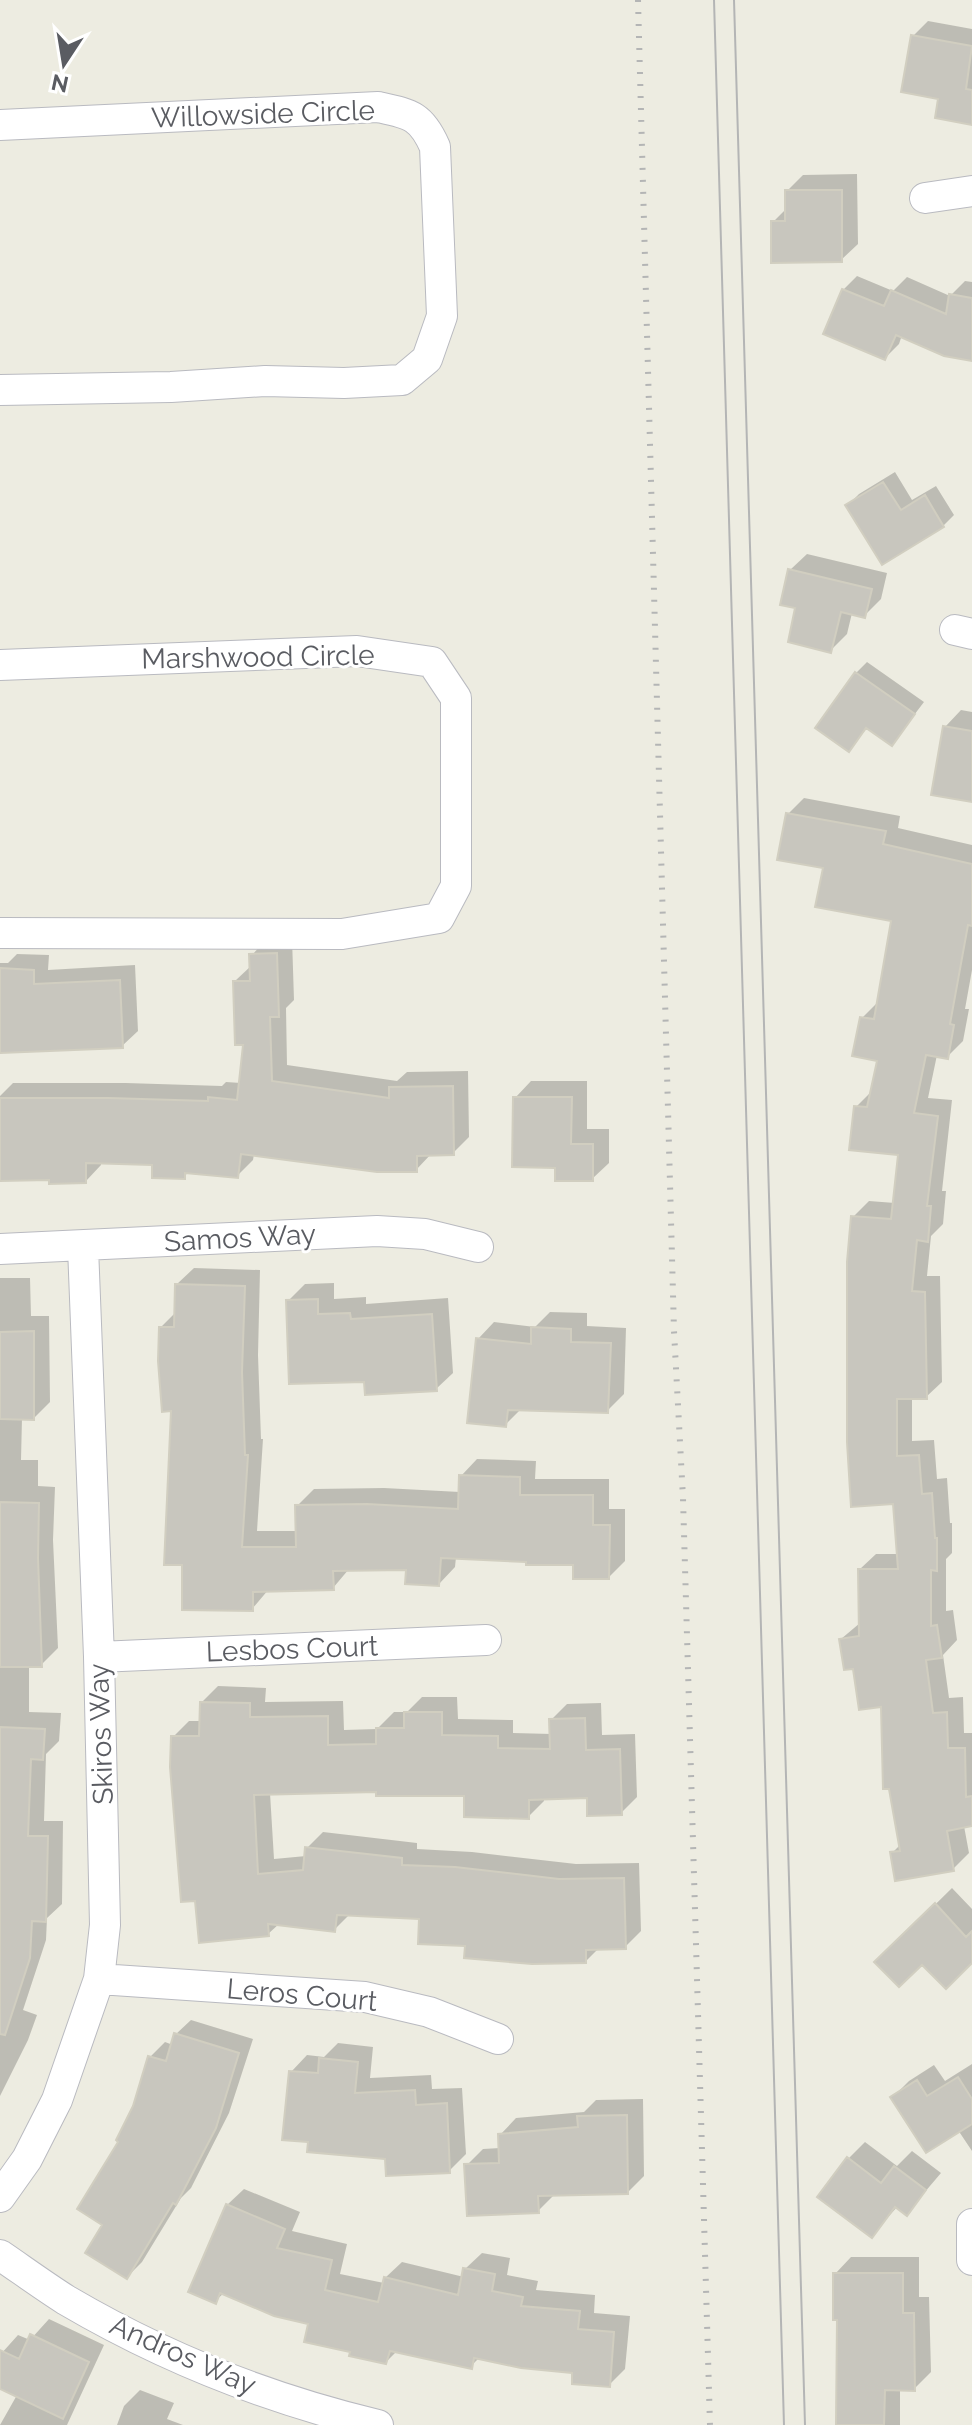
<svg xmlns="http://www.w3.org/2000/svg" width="972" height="2425" viewBox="0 0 972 2425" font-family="Raleway,sans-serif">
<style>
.shadow{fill:#0003}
.building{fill:#c8c6be;stroke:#d1cec0;stroke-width:2}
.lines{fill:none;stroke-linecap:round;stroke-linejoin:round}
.minor-casing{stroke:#b9bac0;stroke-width:32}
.minor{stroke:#fff;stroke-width:30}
.tram{stroke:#b4b5b5;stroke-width:2}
.rail{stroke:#b4b5b5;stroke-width:6;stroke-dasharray:2 10;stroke-linecap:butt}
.labels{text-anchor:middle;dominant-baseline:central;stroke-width:6;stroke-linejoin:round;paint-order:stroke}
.street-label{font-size:28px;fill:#5a5c62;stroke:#fff}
</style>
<rect width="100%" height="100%" fill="#edece1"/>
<path class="shadow" d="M928,21L972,29V124L941,97L913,36Z
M857,174L858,244L841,260L773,222L787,208V191L803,175Z
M857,276L893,291L907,277L950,296L965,281L972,282V358L902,335L899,344L885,358L843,290Z
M895,472L912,500L936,486L954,515L943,526L848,505L859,494Z
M807,554L887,573L881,599L864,616L852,613L847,634L831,650L798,607L790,570Z
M867,662L924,702L892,744L868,727L849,749L856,673Z
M961,710L972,712V800L945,727Z
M804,798L900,816L898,828L972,845V970L965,1009H969L963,1041L947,1057L937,1055L928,1098L952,1100L942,1191H946L943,1224L931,1236L927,1276H940L942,1382L926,1397H912V1441L934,1440L937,1479L947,1478L950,1523H952V1553L946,1559V1611L953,1610L957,1640L943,1655L949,1698L963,1697L964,1733H972V1824L964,1826L969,1853L953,1869L892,1853L901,1844L883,1705L855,1667L841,1639L860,1623V1569L876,1554H899L895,1502L853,1217L869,1201L895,1203L901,1154L856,1107L873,1090L879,1059L862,1018L878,1002L894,919L825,866L788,814Z
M292,938L294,1000L286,1008L287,1065L397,1081L407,1072L468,1071L469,1137L453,1153H432L416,1170L254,1154L253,1160L237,1176L189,1171L184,1177L154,1163L101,1161V1165L86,1181L0,1179V1096L13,1083H126L222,1086L226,1082L241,1083L245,1043L235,981L252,965V955L267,939Z
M17,954L49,955L48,970L135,965L138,1031L122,1046L0,1051V963H8Z
M531,1081H587V1129H609V1163L592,1179L557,1166L515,1098Z
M194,1268L260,1270L258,1355L261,1439H263L257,1531H298L297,1506L314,1489L384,1488L460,1492L461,1476L477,1459L536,1461L535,1479H609V1509H625V1561L609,1577L575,1563L456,1557L455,1567L439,1584L408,1568L349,1569L333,1588L269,1589L252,1609L184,1563L173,1409L161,1327L176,1312L177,1284Z
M0,1278H30L31,1316H49L50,1402L34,1418H22L21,1460H38V1486L55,1487L53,1540L58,1648L41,1665H29V1712L61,1713L59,1741L46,1754L44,1821H63L62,1904L47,1918L46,1940L23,2010L37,2015L28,2040L0,2096Z
M334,1283V1299L366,1297V1304L448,1298L453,1373L436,1389L366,1379L288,1301L305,1284Z
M550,1312L587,1313V1326L626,1328L624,1394L607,1411L522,1408L505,1425L478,1339L494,1322L535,1327Z
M218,1686L266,1688L265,1702L343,1701L344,1730L377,1729L394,1712H407L422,1697H457L458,1719L513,1720V1733L552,1734L551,1720L567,1704L601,1703L602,1735L635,1734L637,1797L621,1813L589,1796L544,1797V1801L528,1817L466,1794L378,1790L270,1793L274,1859L306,1856L307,1848L323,1832L417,1843V1849L472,1852L576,1864L639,1863L641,1931L625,1947L599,1948L586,1961L467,1944L421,1917L350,1914L334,1930L279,1924L268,1934L173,1737L189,1721H202V1702Z
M952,1888L972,1909V1961L877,1962Z
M191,2020L253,2039L229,2113L191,2188L181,2198L142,2262L127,2277L105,2224L121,2141L150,2057L165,2042L173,2045L176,2034Z
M338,2043L373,2047L370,2078L431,2075L432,2089L462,2088L466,2154L449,2171L310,2140L291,2072L307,2055L324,2057Z
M972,2064V2151L958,2130L893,2097L909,2081L934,2065L945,2081Z
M643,2099L644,2176L628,2192L555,2194L538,2211L467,2165L483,2149L500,2148V2135L516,2118L584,2112L596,2100Z
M865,2142L897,2166L912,2151L941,2173L907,2213L898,2206L872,2235L848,2159Z
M244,2189L300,2212L292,2231L347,2244L340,2274L384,2283L385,2278L402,2262L464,2277L465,2269L482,2253L510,2258L507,2275L538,2281L536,2290L595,2295L594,2313L630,2316L625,2369L609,2385L575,2371L480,2357L471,2366L398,2350L386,2362L352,2351L310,2322L224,2293L215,2301L227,2205Z
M851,2257H919V2297H929L931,2372L914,2389H900V2425H839V2318L835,2274Z
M49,2319L104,2345L67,2425H0L17,2395L0,2387V2355L18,2335L30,2340Z
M140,2390L174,2403L167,2419L183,2425H117L124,2406Z"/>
<path class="building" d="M911,35L972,46L966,89L972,90V125L935,118L938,99L901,92Z
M785,190H842V262L771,263V221H785Z
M842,289L884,306L891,290L946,314L949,294L972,298V361L944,356L896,335L885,360L823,334Z
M883,482L901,510L925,495L944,527L882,565L845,505Z
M788,569L872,589L865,618L841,612L831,653L788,642L795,608L780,605Z
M855,672L915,714L892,746L866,728L849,752L815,728Z
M943,726L972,731V802L931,795Z
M786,813L886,831L883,844L972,864V926L968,925L950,1024L954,1025L948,1059L926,1055L914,1113L938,1116L927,1206H931L928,1242L917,1240L912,1291L925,1292L927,1399H897V1456L919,1455L922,1494L932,1493L935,1538H937V1571L931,1570V1626L937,1625L942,1658L926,1660L933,1713L947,1712L948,1748H965L966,1797L972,1796V1826L947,1831L954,1871L895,1881L890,1852L900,1851L889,1789H883L881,1707L859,1710L853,1669L844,1670L839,1639L859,1636L858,1569H898L893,1504L851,1507L847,1442V1262L851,1216L891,1219L898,1155L849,1150L854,1106L867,1107L877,1061L852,1056L860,1017L874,1019L891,921L815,907L823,868L777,860Z
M277,953L279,1017H270L272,1081L389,1098V1087L453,1086L454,1155L417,1156V1172H377L241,1154L238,1178L185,1173V1179L152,1178V1165L86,1163V1183L49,1184V1180L0,1181V1098H109L208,1101V1097L237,1100L243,1045H235L233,981H250L249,954Z
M0,968L34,970V984L120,980L123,1048L0,1053Z
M513,1097H572L571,1144H593V1181H555V1168L512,1167Z
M175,1284L245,1286L242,1372L245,1455H248L242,1547H296L295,1505L367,1504L458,1509L459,1475L520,1477V1495H593V1525H610L609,1579H573V1565H526V1562L441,1558L439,1586L405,1584L406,1570L333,1571L334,1590L253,1592V1611L182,1610V1565H164L171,1411L162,1412L158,1361L159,1327H174Z
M318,1299V1314L350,1313L351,1319L432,1314L437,1391L365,1395L364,1382L289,1384L286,1300Z
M531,1327L571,1329V1342L611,1343L608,1413L508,1410L506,1427L467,1423L476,1338L531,1344Z
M34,1331V1420L0,1419V1332Z
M0,1502L39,1503L38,1558L42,1667H0Z
M200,1702L250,1703V1717L328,1716V1745L376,1744V1728H404V1712H442V1735L498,1736V1748L550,1749L549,1719L585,1718L586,1750L620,1749L622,1815L587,1816V1798L529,1800V1819L464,1817V1796H376V1792L254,1795L258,1874L303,1870L305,1847L402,1858V1865L455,1867L559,1879L624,1878L626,1949L586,1950V1963L532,1964L464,1958L465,1946L418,1944L419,1919L337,1915L335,1932L268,1924L269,1936L199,1943L195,1901L181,1902L170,1767L171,1736H199Z
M0,1727L45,1729L43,1760L31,1759L28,1836H48L46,1922L32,1921L30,1958L5,2035L0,2034Z
M935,1903L966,1937L972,1931V1963L946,1989L922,1965L899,1987L874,1962Z
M174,2033L239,2053L216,2128L176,2205L173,2203L127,2279L85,2253L102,2225L77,2209L118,2142L116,2140L133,2106L148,2056L166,2061Z
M319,2058L358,2062L355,2093L415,2090L416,2105L447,2103L450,2173L386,2176L385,2159L307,2152L308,2142L282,2140L289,2071L318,2073Z
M958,2077L972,2099V2124L926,2153L890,2097L917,2080L927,2096Z
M627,2115L628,2194L538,2196L539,2213L467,2216L464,2164L499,2163L498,2134L578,2127L577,2116Z
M847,2157L881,2183L894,2166L926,2190L907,2216L895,2207L872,2238L817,2197Z
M226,2204L285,2229L277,2248L332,2260L325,2290L378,2302L384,2277L458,2295L463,2268L495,2274L492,2291L523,2297L521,2306L580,2311L578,2329L614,2332L610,2387L572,2384V2373L521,2368L474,2358L472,2369L390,2351L386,2364L349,2356L350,2352L304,2342L308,2324L274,2316L220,2293L216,2304L188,2292Z
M833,2273H903V2313H914L915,2391L885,2390L884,2425H836L837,2320H833Z
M30,2334L89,2362L63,2419L0,2389V2350L19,2359Z"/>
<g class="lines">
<g class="minor-casing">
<path id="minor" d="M0,125L378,107C410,114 421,115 435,147L442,316L427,359L402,380L344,383L265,381L171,387L0,390
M925,198L972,191
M955,630L972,634
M0,665L357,651L432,662L456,698V886L439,918L342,934L0,933
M0,1249L377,1231L425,1234L478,1247
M99,1657L486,1640
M99,1979L365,1997L429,2012L498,2039
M0,2197L27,2159L57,2100L99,1979L105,1925L99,1657L83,1247
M972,2224V2260
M0,2255C22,2270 44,2286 66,2300C163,2357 269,2399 378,2425"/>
</g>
<use href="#minor" class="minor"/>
<path class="tram" d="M714,0L784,2425
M734,0L805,2425"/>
<path class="rail" d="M638,0L674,1331L683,1498L710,2425"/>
</g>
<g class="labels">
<g class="street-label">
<text transform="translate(263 114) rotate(-2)">Willowside Circle</text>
<text transform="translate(258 657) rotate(-1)">Marshwood Circle</text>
<text transform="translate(240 1238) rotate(-3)">Samos Way</text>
<text transform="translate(292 1649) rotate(-2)">Lesbos Court</text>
<text transform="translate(101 1734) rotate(-92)">Skiros Way</text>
<text transform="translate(302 1995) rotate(5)">Leros Court</text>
<text transform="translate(183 2355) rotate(24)">Andros Way</text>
</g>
</g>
<g transform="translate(64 64) rotate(192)" stroke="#ffffff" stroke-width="6" paint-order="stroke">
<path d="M0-6L14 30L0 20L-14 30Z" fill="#5a5c62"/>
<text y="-12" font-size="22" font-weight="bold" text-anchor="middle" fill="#5a5c62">N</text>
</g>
</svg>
